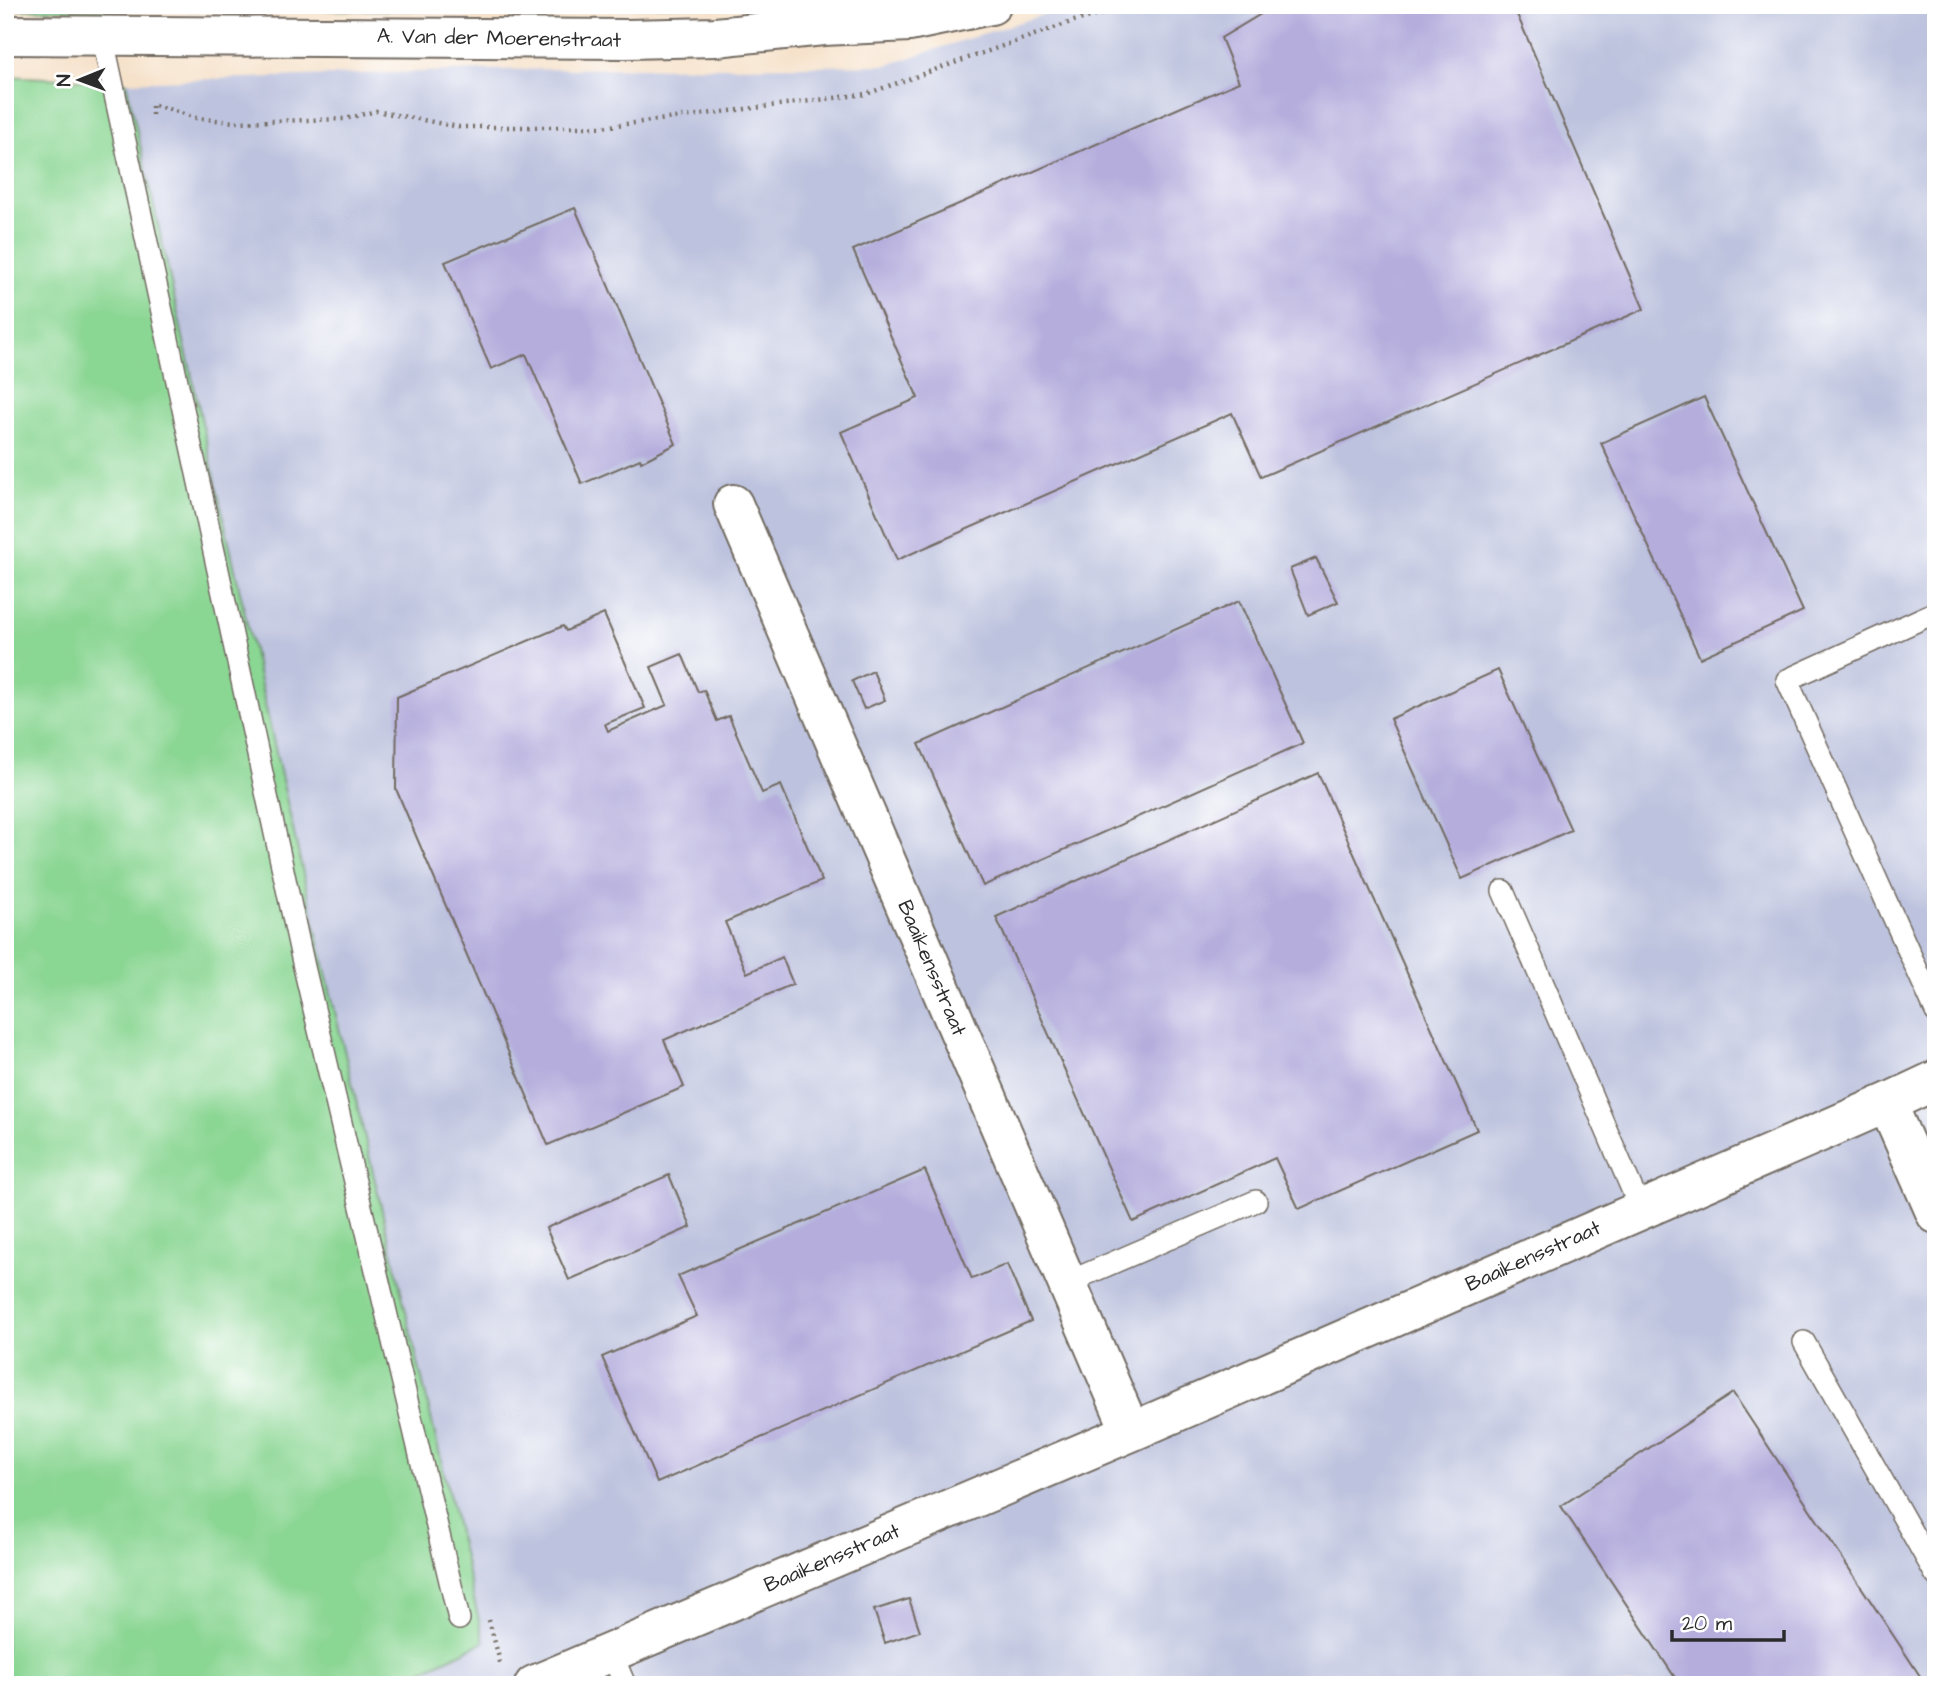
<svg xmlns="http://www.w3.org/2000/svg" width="1941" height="1690" viewBox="0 0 1941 1690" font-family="'Architects Daughter',sans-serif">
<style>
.industrial{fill:#bdc3de}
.green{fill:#8ad693;stroke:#5a805f;stroke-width:2}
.building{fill:#b5aedd}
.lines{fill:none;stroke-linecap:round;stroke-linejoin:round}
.lane-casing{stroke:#726b62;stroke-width:24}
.street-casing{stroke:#726b62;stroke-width:42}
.path{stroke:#726b62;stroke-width:4.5;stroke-dasharray:2 5;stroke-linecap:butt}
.lane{stroke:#fff;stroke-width:21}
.street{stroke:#fff;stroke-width:38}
.labels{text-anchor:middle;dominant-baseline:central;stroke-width:5;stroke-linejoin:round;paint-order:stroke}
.street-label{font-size:21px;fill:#2b2b2b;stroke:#fff}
</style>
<rect width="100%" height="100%" fill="#fff"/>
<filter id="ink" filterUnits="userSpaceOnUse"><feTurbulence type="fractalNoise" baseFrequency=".0143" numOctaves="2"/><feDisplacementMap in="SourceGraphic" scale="14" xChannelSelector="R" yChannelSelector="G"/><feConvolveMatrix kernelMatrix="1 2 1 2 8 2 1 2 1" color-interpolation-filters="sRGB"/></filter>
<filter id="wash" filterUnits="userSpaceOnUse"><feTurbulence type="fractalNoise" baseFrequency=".00686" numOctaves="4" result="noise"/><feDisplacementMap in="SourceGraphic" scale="28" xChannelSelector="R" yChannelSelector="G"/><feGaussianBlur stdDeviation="1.57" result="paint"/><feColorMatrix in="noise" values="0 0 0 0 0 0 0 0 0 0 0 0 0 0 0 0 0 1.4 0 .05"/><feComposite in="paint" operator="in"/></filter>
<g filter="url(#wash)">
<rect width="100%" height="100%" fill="#f6e1c9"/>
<path class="industrial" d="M1073,5H1936V1685H391L484,1642L312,914L126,82L480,70L887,65Z"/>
<path class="green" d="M5,5H708L390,10H5Z
M5,76L126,82L312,914L484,1642L391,1685H5Z"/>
<g id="blocks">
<path class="building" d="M1276,5H1513L1644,309L1261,477L1232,413L897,560L841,432L918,398L853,250L1239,82L1221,38Z
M575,208L676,444L641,462L640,459L582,484L526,354L491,369L445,262Z
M1704,397L1803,611L1700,658L1601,443Z
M1316,558L1338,602L1308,615L1290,569Z
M1239,601L1303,743L983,886L919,744Z
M604,614L645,708L605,724L608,731L667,705L651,667L682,654L698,692L704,690L717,721L729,716L762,793L781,785L822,881L725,922L747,973L782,957L793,984L664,1040L684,1087L548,1145L396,789L397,697L563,626L566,631Z
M1498,670L1571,830L1462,879L1390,719Z
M873,671L885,700L864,709L852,681Z
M1318,773L1477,1130L1299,1209L1275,1158L1133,1222L996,917Z
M925,1170L972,1279L1007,1264L1031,1321L657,1483L602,1357L697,1316L678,1276Z
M669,1175L691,1227L569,1280L546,1228Z
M1733,1393L1926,1685H1680L1561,1506Z
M909,1599L920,1631L885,1643L874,1610Z"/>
</g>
</g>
<g filter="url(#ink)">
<use href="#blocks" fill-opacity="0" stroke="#726b62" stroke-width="2"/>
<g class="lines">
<g class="lane-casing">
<path id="lane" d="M102,35L304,967L459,1619
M1936,612L1787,680L1936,1012
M1503,891L1641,1210
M1066,1283L1256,1201
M1804,1342L1936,1575
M611,1652L625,1685"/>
</g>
<g class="street-casing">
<path id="street" d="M5,35L627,39L716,37L823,26L910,22L991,5
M733,504L1131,1432
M1887,1103L1936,1214
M534,1685L1131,1432L1887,1103L1936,1080"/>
</g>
<path class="path" d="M152,115V104L196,118L235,122L345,119L376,111L459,127H602L866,94L1074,21L1140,5
M489,1620L501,1666"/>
<use href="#lane" class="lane"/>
<use href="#street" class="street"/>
</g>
</g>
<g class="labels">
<g class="street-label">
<text transform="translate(499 38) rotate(1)">A. Van der Moerenstraat</text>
<text transform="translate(932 968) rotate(67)">Baaikensstraat</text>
<text transform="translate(1533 1256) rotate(-24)">Baaikensstraat</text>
<text transform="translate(832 1558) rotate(-23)">Baaikensstraat</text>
</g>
</g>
<rect width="1941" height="1690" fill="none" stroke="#fff" stroke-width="28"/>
<g transform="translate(80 80) rotate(269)" stroke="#ffffff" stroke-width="5" paint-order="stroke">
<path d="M0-5L12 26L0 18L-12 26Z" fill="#2b2b2b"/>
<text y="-10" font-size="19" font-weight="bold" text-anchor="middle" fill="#2b2b2b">N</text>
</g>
<path d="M1672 1630v10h112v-10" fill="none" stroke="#2b2b2b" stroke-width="3.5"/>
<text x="1682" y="1630" font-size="21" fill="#2b2b2b" stroke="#ffffff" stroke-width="5" paint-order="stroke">20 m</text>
</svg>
